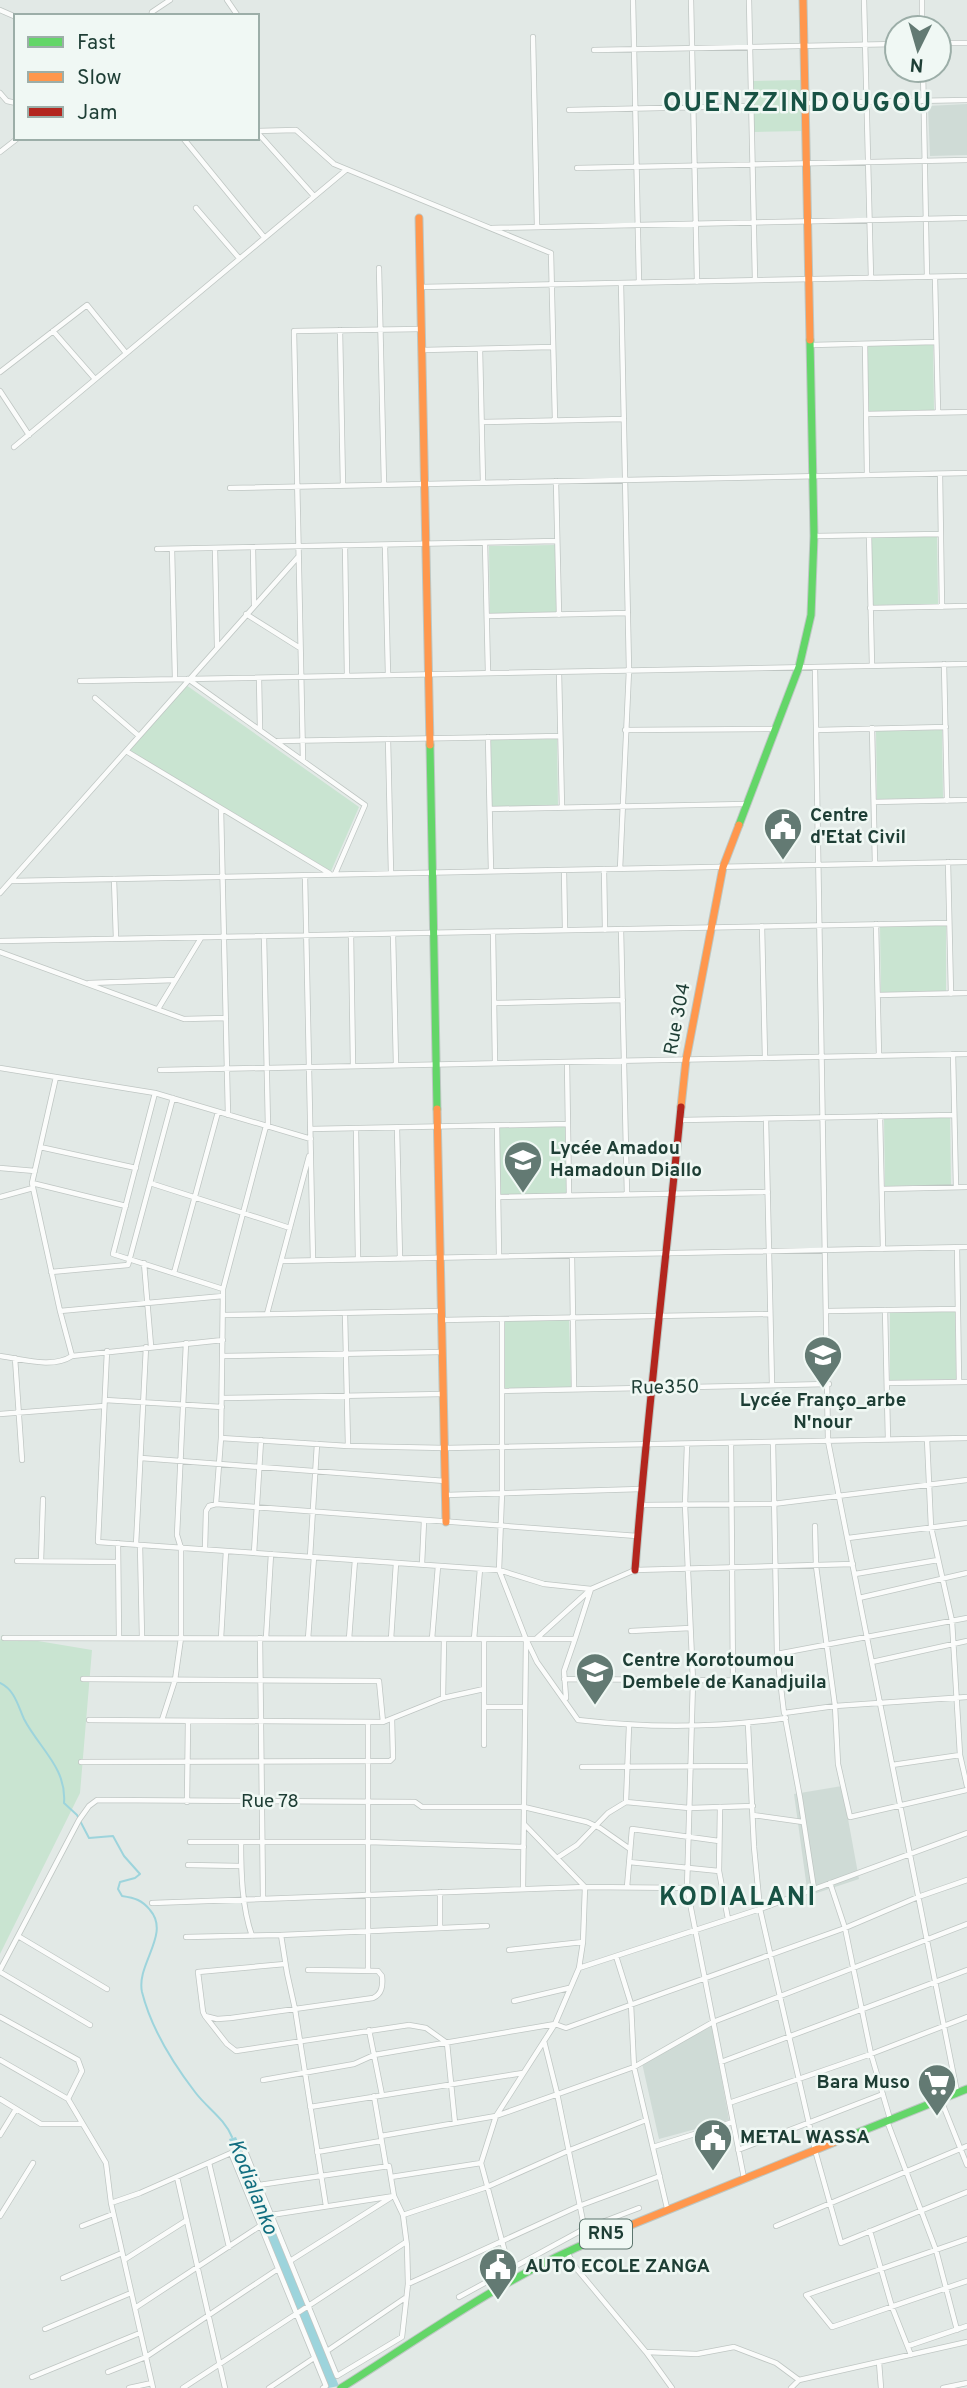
<svg xmlns="http://www.w3.org/2000/svg" width="967" height="2388" viewBox="0 0 967 2388" font-family="Overpass,sans-serif">
<style>
.built{fill:#cfdbd6}
.green{fill:#c9e4d1}
.water{fill:#9dd4dc}
.lines{fill:none;stroke-linecap:round;stroke-linejoin:round}
.stream{stroke:#9dd4dc;stroke-width:2}
.street-casing{stroke:#bfc6c3;stroke-width:6}
.fast-casing{stroke:#bdc7c3;stroke-width:9}
.slow-casing{stroke:#bdc7c3;stroke-width:9}
.jam-casing{stroke:#bdc7c3;stroke-width:9}
.street{stroke:#fbfcfb;stroke-width:4.5}
.fast{stroke:#63d668;stroke-width:7}
.slow{stroke:#ff974d;stroke-width:7}
.jam{stroke:#b3261e;stroke-width:7}
.labels{text-anchor:middle;dominant-baseline:central;stroke-width:5;stroke-linejoin:round;paint-order:stroke}
.shield{fill:#f0f8f4;stroke:#5d766e;stroke-width:2}
.shield-label{font-size:18px;font-weight:bold;fill:#1e3e35}
.poi-label{font-size:19px;font-weight:bold;fill:#1e3e35;stroke:#f0f8f4;text-anchor:start}
.street-label{font-size:19px;fill:#1e3e35;stroke:#f0f8f4}
.water-label{font-size:21px;font-style:italic;fill:#126e80;stroke:#f0f8f4}
.district-label{font-size:26px;font-weight:bold;letter-spacing:2px;fill:#185244;stroke:#f0f8f4}
</style>
<rect width="100%" height="100%" fill="#e2e9e6"/>
<path class="built" d="M967,104V155L930,156L928,106Z
M842,1786L859,1879L808,1896L794,1794Z
M712,2026L729,2120L659,2139L642,2063Z"/>
<path class="green" d="M802,80L804,131L754,132L753,81Z
M933,343L934,411L868,412L867,344Z
M871,537H937L938,604L872,605Z
M555,545L556,613H490L489,546Z
M186,685L359,807L331,871L129,750Z
M942,730L943,798L877,799L876,731Z
M557,739L558,807H492L491,740Z
M946,924V992L881,993L880,925Z
M950,1117L951,1185L885,1186L884,1118Z
M565,1127L566,1195H500L499,1128Z
M890,1312H955L956,1379L890,1380Z
M569,1319L571,1387L505,1388L503,1321Z
M2,1635L92,1650L80,1793L0,1954V1641Z"/>
<path class="water" d="M236,2137L339,2386L328,2388L229,2139Z"/>
<g class="lines">
<path class="stream" d="M0,1683C15,1690 18,1706 24,1719C39,1748 67,1768 64,1803L77,1815L89,1838L113,1836L124,1856L140,1874L135,1878L120,1882L118,1889L122,1896C135,1898 142,1900 150,1910C171,1934 136,1964 142,1992C151,2028 172,2062 195,2092C207,2108 224,2118 232,2137"/>
<g class="street-casing">
<path id="street" d="M227,0L238,16
M633,0L639,283
M691,0L697,282
M749,0L755,280
M864,0L871,278
M922,0V28
M0,10L16,17
M151,16L152,12L170,0
M533,37L537,227
M939,43H967
M594,50L897,44
M923,70L927,277
M0,93L7,101L16,103
M806,103L967,100
M569,110L752,106
M257,131L296,130L334,164L551,253L555,420
M257,132L314,196
M183,138L264,237
M0,152L18,138
M577,168L967,160
M196,208L239,258
M492,228L967,218
M379,268L384,485
M935,277L938,412
M420,287L967,276
M340,330L343,486
M53,331L95,379
M865,344L867,475
M811,345L936,342
M480,349L483,483
M423,350L553,347
M0,372L87,305L126,353
M0,391L29,435
M866,414L967,412
M482,422L624,419
M14,447L346,170
M940,474L942,607
M556,481L559,615
M230,488L967,473
M869,535L872,666
M815,536L941,534
M485,543L488,673
M345,545L347,676
M385,545L388,675
M215,548L217,646
M253,548L254,605
M157,549L557,541
M172,549L175,679
M870,608L967,606
M246,614L300,648
M487,616L628,613
M944,664L947,801
M815,667L828,1441L957,2092
M559,672L562,808
M259,678L260,729
M188,679L365,805L335,874
M80,681L967,664
M95,698L139,736
M872,728L875,864
M625,730L774,729
M816,730L946,727
M488,737L491,871
M388,739L391,873
M278,741L560,736
M126,751L329,873
M303,760L294,331L421,329
M874,802L967,800
M221,809L228,1115
M490,809L746,804
M948,862L951,994
M604,869L605,930
M620,869L629,670L621,283
M564,870L565,930
M305,875L313,1260
M114,879L116,939
M11,881L967,862
M0,893L298,557
M876,924L879,1056
M762,926L765,1058
M621,929L627,1195
M493,932L495,1063
M351,934L353,1066
M393,934L396,1065
M264,936L268,1127
M0,941L949,923
M0,952L184,1019L226,1018
M89,983L175,980
M878,995L967,993
M494,1003L623,1000
M158,1009L201,938
M953,1054L956,1187
M567,1062L569,1196
M0,1068L155,1093L311,1139
M160,1070L967,1054
M56,1077L32,1183L60,1311L72,1356
M155,1093L113,1254L223,1289
M880,1116L883,1249
M766,1119L772,1385
M681,1120L954,1115
M497,1126L499,1256
M397,1128L400,1259
M310,1129L568,1124
M356,1129L358,1259
M40,1147L136,1168
M0,1168L35,1171
M32,1183L126,1206
M150,1183L290,1228
M882,1189L967,1187
M0,1197L33,1188
M498,1197L768,1192
M957,1247L959,1382
M572,1255L574,1389
M281,1261L967,1247
M144,1263L151,1346
M51,1272L128,1265L173,1098
M174,1273L218,1112
M885,1310L888,1440
M60,1311L223,1296
M828,1311L958,1309
M345,1313L348,1446
M267,1314L309,1156
M223,1315L442,1311
M502,1319V1493L499,1570L526,1639L537,1662L578,1720C647,1728 717,1728 786,1718
M442,1320L770,1314
M107,1351L98,1542L499,1570L544,1584L591,1589L635,1570L853,1564
M0,1356C23,1359 52,1369 72,1356L223,1340
M222,1356L442,1352
M15,1358L22,1460
M887,1383L967,1382
M502,1391L829,1384
M222,1398L443,1394
M105,1400L222,1407
M0,1414L104,1406
M221,1438L348,1446L445,1448L967,1438
M927,1439L931,1527L952,1621L960,1755L967,1786
M773,1442L777,1654L784,1713L835,1706L967,1697
M731,1443L733,1681
M687,1444L685,1505L693,1681L687,1888L744,2178
M141,1458L445,1481
M446,1495L641,1489
M216,1504L221,1438L223,1289L266,1126
M640,1505L773,1504L967,1480
M815,1526L816,1566L835,1706L838,1764L850,1817L967,1790
M848,1538L967,1523
M118,1543L119,1638
M136,1545L146,1347
M140,1545L142,1638
M205,1549L206,1511L209,1506L216,1504L637,1536
M254,1553L261,1440
M310,1557L317,1444
M17,1561L118,1562
M41,1561L43,1499
M422,1564L424,1521
M855,1574L938,1560
M859,1598L967,1573
M631,1631L690,1628
M4,1638L575,1639L591,1589
M221,1638L226,1551
M260,1638L263,1899
M266,1638L271,1554
M537,1638L590,1590
M308,1639L314,1557
M349,1639L355,1560
M391,1639L396,1563
M432,1639L438,1566
M474,1639L480,1569
M484,1639V1745
M777,1654L967,1618
M872,1662L967,1641
M83,1679L379,1681L383,1722
M564,1679L780,1681
M443,1698L444,1639
M566,1698L564,1671L575,1639
M484,1707H525
M785,1717L800,1798L814,1889
M89,1720L383,1722L443,1698L484,1689
M162,1720L175,1680L181,1638V1548L177,1535L186,1343
M748,1724L754,1847L760,1909L815,2150L841,2243L967,2192
M81,1762L390,1761L393,1758L392,1719
M892,1765L960,1755
M582,1767L749,1766
M187,1802L188,1721
M626,1802L629,1726
M720,1807L719,1871L728,1919
M753,1815L803,1822
M190,1842H368L524,1847
M241,1842C241,1874 242,1907 252,1936
M557,1858L577,1845L608,1813L626,1802L689,1808L753,1806
M629,1862L719,1871
M188,1865L241,1866
M830,1883L845,1928L871,2054L890,2119
M627,1887L632,1829L719,1841
M523,1889L526,1640
M152,1903L585,1887L687,1888
M440,1927V1892
M281,1935L287,1973L295,2009L326,2206
M18,1936L107,1989
M186,1937L281,1935L487,1926
M509,1950L583,1942
M616,1956L631,2004L634,2067L667,2208
M285,1964L198,1972L203,2012L205,2016L217,2019L231,2018L373,1998C382,1994 383,1986 382,1976L378,1971L308,1970
M579,1968L760,1909L967,1833
M0,1970L79,1820L89,1806L97,1800L415,1802L422,1807H524L587,1822L600,1828L630,1849
M368,1970V1722
M0,1972L90,2025
M514,2001L569,1988
M205,2016L227,2044L236,2051L409,2025L426,2028L447,2043L455,2123
M0,2017L78,2060L82,2071L68,2099
M369,2030L382,2095
M544,2041L557,2093L587,2241
M0,2060L68,2099L106,2163L111,2203L153,2388
M721,2062L967,1970
M263,2080L354,2064L374,2055L555,2024L566,2028L845,1928L918,1897L967,1880
M374,2096L386,2166
M0,2099L41,2124H81
M941,2100L967,2165
M729,2103L871,2054L967,2017
M310,2107L523,2073
M887,2121L936,2250L957,2330
M0,2135L16,2109
M381,2136L496,2116L634,2067L713,2022L967,1924
M653,2147L733,2122
M738,2150L883,2094
M245,2151L337,2376L402,2337L408,2284L407,2246L403,2215L394,2196L389,2166L259,2185
M317,2152L381,2141
M209,2163L229,2247
M177,2177L225,2388
M391,2177L481,2163
M111,2203L140,2193L231,2153L326,2386L323,2388
M271,2215L394,2196
M403,2215L487,2187L570,2150L646,2120
M0,2216L33,2163
M82,2226L113,2214
M776,2226L967,2146
M870,2231L892,2307L911,2355
M967,2239L806,2295L832,2327L967,2281
M567,2252L576,2268L646,2352L697,2354L734,2347L776,2363L799,2380
M124,2260L187,2220
M290,2261L390,2198
M63,2278L122,2253
M512,2278L481,2163L496,2116L555,2024L579,1968L583,1942L585,1887L524,1824
M408,2284L579,2206L660,2176
M459,2297L584,2229L639,2208
M135,2308L260,2226
M45,2329L131,2293
M908,2346L967,2326
M327,2351L405,2298
M646,2352L672,2388
M879,2362L881,2388
M108,2372L146,2357L278,2269
M32,2377L140,2333
M129,2388L152,2383
M183,2388L406,2242
M269,2388L314,2358
M791,2388L799,2380L967,2342
M943,2388L967,2383"/>
</g>
<g class="fast-casing">
<path id="fast" d="M430,745L437,1109
M739,825L799,667L811,615L814,536L810,340
M852,2135L967,2089
M341,2388C425,2335 507,2275 599,2238"/>
</g>
<g class="slow-casing">
<path id="slow" d="M803,0L810,340
M419,218L430,745
M681,1107L686,1060L723,867L739,825
M437,1109L446,1522
M599,2238L852,2135"/>
</g>
<g class="jam-casing">
<path id="jam" d="M635,1570C647,1415 666,1261 681,1107"/>
</g>
<use href="#street" class="street"/>
<use href="#fast" class="fast"/>
<use href="#slow" class="slow"/>
<use href="#jam" class="jam"/>
</g>
<defs>
<g id="civic-pin" transform="scale(2.0125)"><path d="M0 17L-7.5 6A9.5 9.5 0 1 1 7.5 6Z" fill="#637a73" stroke="#f0f8f4"/><path d="M-.6-6.5H3V-4.5H.6V-3L4-1V1h2V6H-6V1h2V-1L-.6-3ZM-1.2 2.5V6h2.4V2.5Z" fill="#fff"/></g>
<g id="school-pin" transform="scale(2.0125)"><path d="M0 17L-7.5 6A9.5 9.5 0 1 1 7.5 6Z" fill="#637a73" stroke="#f0f8f4"/><path d="M0-5L7-2L0 1L-7-2ZM-4 1L0 2.5L4 1V4Q0 6-4 4Z" fill="#fff"/></g>
<g id="supermarket-pin" transform="scale(2.0125)"><path d="M0 17L-7.5 6A9.5 9.5 0 1 1 7.5 6Z" fill="#637a73" stroke="#f0f8f4"/><path d="M-6-5.5h2.5l.6 2H6L4.5 2H-2.5L-4.4-4H-6ZM-1.5 3.2a1.3 1.3 0 1 0 .1 0ZM3 3.2a1.3 1.3 0 1 0 .1 0Z" fill="#fff"/></g>
</defs>
<g fill-rule="evenodd">
<use href="#civic-pin" x="783" y="827"/>
<use href="#school-pin" x="523" y="1160"/>
<use href="#school-pin" x="823" y="1355"/>
<use href="#school-pin" x="595" y="1672"/>
<use href="#supermarket-pin" x="937" y="2083"/>
<use href="#civic-pin" x="713" y="2138"/>
<use href="#civic-pin" x="498" y="2267"/>
</g>
<g class="labels">
<rect class="shield" x="580" y="2219.5" width="52" height="29" rx="5"/>
<g class="shield-label">
<text x="606" y="2234">RN5</text>
</g>
<g class="poi-label">
<text x="810" y="816">Centre<tspan x="810" dy="22">d'Etat Civil</tspan></text>
<text x="550" y="1149">Lycée Amadou<tspan x="550" dy="22">Hamadoun Diallo</tspan></text>
<text x="823" y="1401" text-anchor="middle">Lycée Franço_arbe<tspan x="823" dy="22">N'nour</tspan></text>
<text x="622" y="1661">Centre Korotoumou<tspan x="622" dy="22">Dembele de Kanadjuila</tspan></text>
<text x="910" y="2083" text-anchor="end">Bara Muso</text>
<text x="740" y="2138">METAL WASSA</text>
<text x="525" y="2267">AUTO ECOLE ZANGA</text>
</g>
<g class="street-label">
<text transform="translate(678 1019) rotate(-79)">Rue 304</text>
<text transform="translate(665 1388) rotate(-1)">Rue350</text>
<text x="270" y="1802">Rue 78</text>
</g>
<g class="water-label">
<text transform="translate(252 2187) rotate(68)">Kodialanko</text>
</g>
<g class="district-label">
<text x="798" y="104">OUENZZINDOUGOU</text>
<text x="738" y="1898">KODIALANI</text>
</g>
</g>
<rect x="14" y="14" width="245" height="126" fill="#f0f8f4" stroke="#9caea8" stroke-width="2"/>
<rect x="28" y="37" width="35" height="10" fill="#63d668" stroke="#9caea8" stroke-width="2"/>
<text x="77" y="49" font-size="21" fill="#1e3e35">Fast</text>
<rect x="28" y="72" width="35" height="10" fill="#ff974d" stroke="#9caea8" stroke-width="2"/>
<text x="77" y="84" font-size="21" fill="#1e3e35">Slow</text>
<rect x="28" y="107" width="35" height="10" fill="#b3261e" stroke="#9caea8" stroke-width="2"/>
<text x="77" y="119" font-size="21" fill="#1e3e35">Jam</text>
<g transform="translate(918 49) rotate(185)"><circle r="33" fill="#f0f8f4" stroke="#9caea8" stroke-width="2"/>
<path d="M0-5L12 26L0 18L-12 26Z" fill="#637a73"/>
<text y="-10" font-size="19" font-weight="bold" text-anchor="middle" fill="#1e3e35">N</text>
</g>
</svg>
